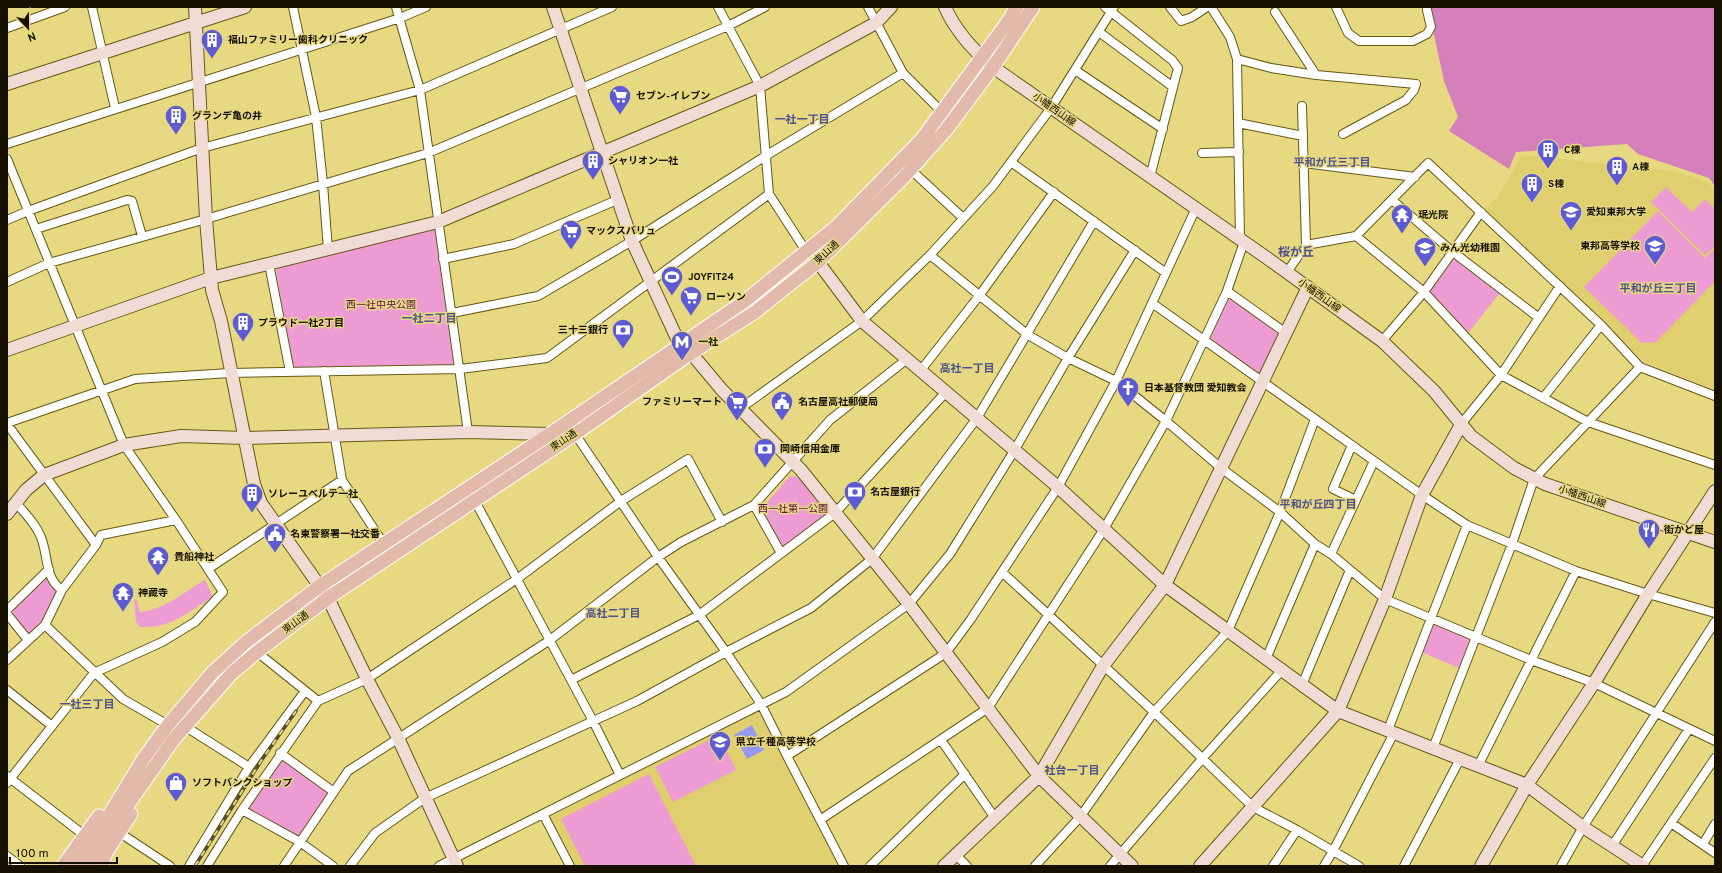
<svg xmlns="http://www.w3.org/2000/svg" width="1722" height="873" viewBox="0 0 1722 873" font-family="Overpass,'Noto Sans JP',sans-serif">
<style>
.built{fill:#e0cf6f}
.green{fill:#ec9cd2}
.forest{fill:#d57fbb}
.water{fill:#949af3}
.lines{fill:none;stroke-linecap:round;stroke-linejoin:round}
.street-casing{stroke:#655915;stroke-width:10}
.secondary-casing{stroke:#655915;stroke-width:14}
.primary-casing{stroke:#fff;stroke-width:15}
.street{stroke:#fff;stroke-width:8}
.secondary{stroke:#f1dcd5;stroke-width:12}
.primary{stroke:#e2b9ab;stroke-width:13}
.rail-casing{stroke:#574e29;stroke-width:3.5}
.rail{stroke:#e7d882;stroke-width:2;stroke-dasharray:6;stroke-linecap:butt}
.labels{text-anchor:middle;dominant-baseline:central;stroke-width:3;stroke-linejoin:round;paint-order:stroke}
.poi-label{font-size:10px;font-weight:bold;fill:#151000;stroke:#e7d882;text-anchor:start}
.street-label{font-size:10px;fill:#151000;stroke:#e7d882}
.park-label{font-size:10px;fill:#5a0d49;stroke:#e7d882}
.neighbourhood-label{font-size:11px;font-weight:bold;fill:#4d508e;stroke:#e7d882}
.quarter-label{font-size:12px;font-weight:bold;fill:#4d508e;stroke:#e7d882}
</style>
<rect width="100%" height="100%" fill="#e7d882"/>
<path class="built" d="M1524,155L1674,171L1708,182L1715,191V390L1643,361L1484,210L1499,195L1521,156Z
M759,710L839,866H574L549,818L550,815Z"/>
<path class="green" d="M1666,187L1692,212L1705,199L1715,209V246L1705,255L1651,202Z
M1658,211L1705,258L1715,248V281L1656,342L1642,343L1584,287Z
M434,228L436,230L455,361L451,366L293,369L276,271L278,268Z
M1454,258L1500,293L1468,333L1429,292Z
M1227,296L1280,335L1259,374L1211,339Z
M790,476L799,477L826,510V516L783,548L781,547L759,509L771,498Z
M47,577L57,592L43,623L30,633H27L12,612L43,579Z
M205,580L213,597C197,606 181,620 162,625C155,627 147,627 140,627L136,622L134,600L136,599L140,612C167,609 183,592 205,580Z
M1433,622L1470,638L1459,668L1421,652Z
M719,735L736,770L673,802L655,767Z
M283,758L329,792L300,837H296L249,811V807L280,760Z
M649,774L696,866H585L561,819Z"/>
<path class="forest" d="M1428,7H1715V186L1709,178L1638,154L1627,144L1516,152L1509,169L1449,131L1458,117L1444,81Z"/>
<path class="water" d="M752,725L764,750L747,759L734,735Z"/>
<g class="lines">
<g class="street-casing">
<path id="street" d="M92,7L115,108
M293,7L316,117L323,184L328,250
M396,7L420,90L468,432
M868,7L903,73L942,112
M1105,7L1172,60L1178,68L1150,177
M1170,7L1181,21L1192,17L1207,7
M1211,7L1230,37L1237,59L1240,239
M1336,7L1348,33L1359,41H1413L1427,34L1431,27L1427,10
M7,28L65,7
M1099,32L1173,87
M1237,59L1271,68L1316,75L1275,12
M1075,70L1163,129
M1316,75L1416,84L1414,90L1406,100L1343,134
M1302,106L1306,245
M1238,123L1303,136
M7,144L400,18L426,7
M1202,153L1239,152
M7,159L124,445L176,520L223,592L195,622L162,642L94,673L7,783
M1011,162L1166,273
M1304,163L1415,177
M910,169L963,218
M769,194L806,251
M1392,200L1453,252L1539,318
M7,220L28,211L202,148L420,90L612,7
M36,229L127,200L132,201L142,236
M1356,236L1428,163L1601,325L1640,367L1715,396
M930,255L1028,335L1068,358L1116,381L1166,421L1221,468L1280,512L1315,544L1331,554L1385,599L1531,660L1594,683L1715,741
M443,259L514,244L617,200
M269,264L290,372
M1287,272L1306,245L1356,236L1424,292L1501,375L1588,422L1715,465
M7,282L49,263L206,219L428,153L728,26L765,7
M1227,291L1286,333
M1152,303L1422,495L1467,525L1576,571L1648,594L1715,613
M452,313L538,296L632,241L767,155L903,73
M1382,341L1424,292L1481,212
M921,370L979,296L1054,192
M324,371L342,480L383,543
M1543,398L1601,325
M741,408L862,321L930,255L993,186L1051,108L1114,7
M567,422L658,557L726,652L761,704L787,756L946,653L971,619L1058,487L1116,381L1196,208
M7,423L135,379L230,373L460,369L547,358L769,194L760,86L718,7
M1462,423L1501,375L1560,286
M7,424L96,545
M1352,445L1333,489L1356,500
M475,501L593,721L620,775
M16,503C24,512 34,522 39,533C49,550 43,578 62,590
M754,505L781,553
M1331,554L1374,461
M208,569L342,480
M1002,572L1154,712L1253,807L1297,830L1359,866
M7,610L49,569
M7,614L28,640
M45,625L123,699L168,725
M257,652L318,701
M1266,659L1315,544
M7,660L45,625L62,590L96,545L101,535L176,520
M571,680L699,615L835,513L946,392
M1302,685L1350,570
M7,690L52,726
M186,727L249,767
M1388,730L1467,525
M941,740L995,818
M1433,748L1512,544L1534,479L1640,367
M280,753L334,792
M787,756L844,866
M1478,766L1576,571
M7,776L84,835
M242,810L300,842L333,866
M543,814L570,866
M820,820L988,708L1104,529L1166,421L1227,291L1244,242
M1671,823L1715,853
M120,833L170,866
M1703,844L1715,824
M1612,846L1689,729
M956,855L967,866
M7,856L20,866
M189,866L249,767L305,691
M207,866L242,810L318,701L367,679L517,579L621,501L688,459L722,522
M284,866L348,771L550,640L658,557L681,542L754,505L830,420L907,359
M350,866L375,833L425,798L637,701L726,652L811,608L872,559L977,418L1094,221
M439,866L786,692L909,604L950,554L1014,451L1068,358L1135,250
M870,866L965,774
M1035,866L1080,817L1154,712L1228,631L1280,512L1315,419
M1110,866L1202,759L1282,670
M1273,866L1297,830
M1324,866L1333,851L1394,733
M1404,866L1460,759
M1561,866L1583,827L1715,622
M1642,866L1715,758"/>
</g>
<g class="secondary-casing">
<path id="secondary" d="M195,7L206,219L212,290L221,321L254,484L261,503L328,598L367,679L398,738L457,866
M553,7L632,241L680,345L691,353L722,390L801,470L909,604L1039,776L1132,866
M945,7C955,30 974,51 993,67L1267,258L1382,341L1434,391L1471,436L1514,468L1545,484L1715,542
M7,84L245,7
M818,262L862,321L1058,487L1165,585L1338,711L1527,785L1583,827L1643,866
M7,350L211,278L438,222L760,86L876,23L891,7
M7,514L26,490L44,475L124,445L181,436L245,438L468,432L550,434
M944,866L1039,776L1103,666L1165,585L1308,287
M1200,866L1338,711L1385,599L1422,495L1462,423
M1481,866L1527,785L1594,683L1648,594L1715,491"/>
</g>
<g class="primary-casing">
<path id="primary" d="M63,866L99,816
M78,866L144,758L168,725L213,672L246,642L320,586L550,434L745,301L836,227L922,139L1007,23L1017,7
M88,866L99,846L174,739L231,674L257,652L328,598L575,434L691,353L755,312L818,262L903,178L946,130L993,67L1033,7
M101,866L106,853L131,814"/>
</g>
<use href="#street" class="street"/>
<use href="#secondary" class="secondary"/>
<use href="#primary" class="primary"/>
<g class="rail-casing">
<path id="rail" d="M195,866L263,758L296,711"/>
</g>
<use href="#rail" class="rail"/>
</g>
<defs>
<g id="building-pin" transform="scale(1.15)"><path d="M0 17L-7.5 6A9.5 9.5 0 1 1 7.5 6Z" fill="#5d5bd3" stroke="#e7d882"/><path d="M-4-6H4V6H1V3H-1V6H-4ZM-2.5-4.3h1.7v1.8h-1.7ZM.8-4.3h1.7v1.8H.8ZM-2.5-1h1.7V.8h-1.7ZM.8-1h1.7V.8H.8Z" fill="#fff"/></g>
<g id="supermarket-pin" transform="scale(1.15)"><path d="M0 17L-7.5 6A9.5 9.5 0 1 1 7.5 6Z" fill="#5d5bd3" stroke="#e7d882"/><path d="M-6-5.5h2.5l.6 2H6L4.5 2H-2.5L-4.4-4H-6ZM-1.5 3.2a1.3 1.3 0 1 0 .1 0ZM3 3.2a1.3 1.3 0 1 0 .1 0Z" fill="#fff"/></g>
<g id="university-pin" transform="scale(1.15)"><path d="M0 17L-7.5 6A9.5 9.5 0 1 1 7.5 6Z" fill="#5d5bd3" stroke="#e7d882"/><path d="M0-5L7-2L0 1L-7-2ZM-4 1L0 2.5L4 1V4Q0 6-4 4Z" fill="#fff"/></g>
<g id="temple-pin" transform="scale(1.15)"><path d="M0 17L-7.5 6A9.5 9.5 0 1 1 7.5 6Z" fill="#5d5bd3" stroke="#e7d882"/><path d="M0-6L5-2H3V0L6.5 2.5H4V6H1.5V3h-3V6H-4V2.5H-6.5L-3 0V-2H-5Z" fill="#fff"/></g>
<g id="school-pin" transform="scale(1.15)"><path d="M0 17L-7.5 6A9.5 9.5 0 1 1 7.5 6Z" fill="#5d5bd3" stroke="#e7d882"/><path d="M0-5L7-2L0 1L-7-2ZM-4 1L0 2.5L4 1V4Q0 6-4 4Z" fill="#fff"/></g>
<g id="stadium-pin" transform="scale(1.15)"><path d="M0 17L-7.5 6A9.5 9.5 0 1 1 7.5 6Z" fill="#5d5bd3" stroke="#e7d882"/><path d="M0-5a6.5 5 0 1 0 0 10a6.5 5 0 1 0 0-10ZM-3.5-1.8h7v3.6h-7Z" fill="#fff"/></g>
<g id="bank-pin" transform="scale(1.15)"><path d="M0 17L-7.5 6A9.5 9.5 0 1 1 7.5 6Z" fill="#5d5bd3" stroke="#e7d882"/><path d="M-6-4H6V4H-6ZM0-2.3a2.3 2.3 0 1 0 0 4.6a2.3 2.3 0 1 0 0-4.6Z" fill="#fff"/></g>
<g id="metro-pin" transform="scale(1.15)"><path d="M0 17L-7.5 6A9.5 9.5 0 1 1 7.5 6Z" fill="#5d5bd3" stroke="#e7d882"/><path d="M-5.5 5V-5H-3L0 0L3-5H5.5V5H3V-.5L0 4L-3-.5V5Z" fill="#fff"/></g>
<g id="church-pin" transform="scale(1.15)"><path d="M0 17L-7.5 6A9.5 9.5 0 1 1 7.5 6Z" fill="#5d5bd3" stroke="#e7d882"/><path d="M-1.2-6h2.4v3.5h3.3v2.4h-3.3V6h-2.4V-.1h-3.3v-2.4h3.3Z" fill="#fff"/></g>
<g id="civic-pin" transform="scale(1.15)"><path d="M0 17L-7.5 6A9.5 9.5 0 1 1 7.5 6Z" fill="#5d5bd3" stroke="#e7d882"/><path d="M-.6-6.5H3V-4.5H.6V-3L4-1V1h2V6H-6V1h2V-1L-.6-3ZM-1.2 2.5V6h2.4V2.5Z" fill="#fff"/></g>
<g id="restaurant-pin" transform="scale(1.15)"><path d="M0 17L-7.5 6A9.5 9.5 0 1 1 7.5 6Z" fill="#5d5bd3" stroke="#e7d882"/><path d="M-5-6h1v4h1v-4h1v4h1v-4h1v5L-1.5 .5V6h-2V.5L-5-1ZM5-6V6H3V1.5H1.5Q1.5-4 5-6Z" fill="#fff"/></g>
<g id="shop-pin" transform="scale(1.15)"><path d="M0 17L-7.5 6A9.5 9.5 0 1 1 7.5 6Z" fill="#5d5bd3" stroke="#e7d882"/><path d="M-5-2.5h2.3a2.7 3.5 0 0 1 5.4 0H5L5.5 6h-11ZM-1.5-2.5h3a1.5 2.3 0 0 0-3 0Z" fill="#fff"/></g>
</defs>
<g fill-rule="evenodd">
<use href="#building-pin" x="212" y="40"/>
<use href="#supermarket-pin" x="620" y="96"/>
<use href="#building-pin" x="176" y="116"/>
<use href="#building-pin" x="1548" y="150"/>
<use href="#building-pin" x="593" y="161"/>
<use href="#building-pin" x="1617" y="167"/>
<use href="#building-pin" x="1532" y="184"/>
<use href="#university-pin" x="1571" y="212"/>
<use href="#temple-pin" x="1402" y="215"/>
<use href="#supermarket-pin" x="571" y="231"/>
<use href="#school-pin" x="1655" y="246"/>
<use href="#school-pin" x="1425" y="248"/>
<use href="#stadium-pin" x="672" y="277"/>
<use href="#supermarket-pin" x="691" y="297"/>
<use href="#building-pin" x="243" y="323"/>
<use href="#bank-pin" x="623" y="330"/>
<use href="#metro-pin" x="682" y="342"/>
<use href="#church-pin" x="1128" y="388"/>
<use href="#supermarket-pin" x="737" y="402"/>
<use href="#civic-pin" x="782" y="402"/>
<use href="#bank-pin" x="765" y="449"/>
<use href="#bank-pin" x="855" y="492"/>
<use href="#building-pin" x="252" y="494"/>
<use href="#restaurant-pin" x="1649" y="530"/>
<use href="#civic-pin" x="275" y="534"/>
<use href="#temple-pin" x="158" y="557"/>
<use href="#temple-pin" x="123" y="593"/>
<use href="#school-pin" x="720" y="742"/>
<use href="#shop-pin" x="176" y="783"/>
</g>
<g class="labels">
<g class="poi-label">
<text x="228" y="40">福山ファミリー歯科クリニック</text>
<text x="636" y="96">セブン-イレブン</text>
<text x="192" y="116">グランデ亀の井</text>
<text x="1564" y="150">C棟</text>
<text x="608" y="161">シャリオン一社</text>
<text x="1632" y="167">A棟</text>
<text x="1548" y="184">S棟</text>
<text x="1586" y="212">愛知東邦大学</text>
<text x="1418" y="215">珉光院</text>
<text x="586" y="231">マックスバリュ</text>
<text x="1640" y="246" text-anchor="end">東邦高等学校</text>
<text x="1440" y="248">みん光幼稚園</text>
<text x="688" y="277">JOYFIT24</text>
<text x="706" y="297">ローソン</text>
<text x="258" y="323">プラウド一社2丁目</text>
<text x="608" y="330" text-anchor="end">三十三銀行</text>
<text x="698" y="342">一社</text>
<text x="1144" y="388">日本基督教団 愛知教会</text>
<text x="722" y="402" text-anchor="end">ファミリーマート</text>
<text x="798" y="402">名古屋高社郵便局</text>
<text x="780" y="449">岡崎信用金庫</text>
<text x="870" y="492">名古屋銀行</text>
<text x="268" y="494">ソレーユベルテ一社</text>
<text x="1664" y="530">街かど屋</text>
<text x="290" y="534">名東警察署一社交番</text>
<text x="174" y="557">貴船神社</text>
<text x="138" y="593">神藏寺</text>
<text x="736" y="742">県立千種高等学校</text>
<text x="192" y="783">ソフトバンクショップ</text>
</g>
<g class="street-label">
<text transform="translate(1054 110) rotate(35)">小幡西山線</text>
<text transform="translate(827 253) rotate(-43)">東山通</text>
<text transform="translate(1319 296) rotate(36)">小幡西山線</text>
<text transform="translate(564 441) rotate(-34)">東山通</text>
<text transform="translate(1582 497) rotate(19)">小幡西山線</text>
<text transform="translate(296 623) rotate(-37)">東山通</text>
</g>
<g class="park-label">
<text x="381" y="305">西一社中央公園</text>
<text x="793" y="509">西一社第一公園</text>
</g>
<g class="neighbourhood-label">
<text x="802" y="120">一社一丁目</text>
<text x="1332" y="163">平和が丘三丁目</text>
<text x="1658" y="289">平和が丘三丁目</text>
<text x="429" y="319">一社二丁目</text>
<text x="967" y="369">高社一丁目</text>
<text x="1318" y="505">平和が丘四丁目</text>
<text x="613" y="614">高社二丁目</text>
<text x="87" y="705">一社三丁目</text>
<text x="1072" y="771">社台一丁目</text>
</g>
<g class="quarter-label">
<text x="1296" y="253">桜が丘</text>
</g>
</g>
<rect width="1722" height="873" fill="none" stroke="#151000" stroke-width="16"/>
<g transform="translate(28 28) rotate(158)" stroke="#e7d882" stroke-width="3" paint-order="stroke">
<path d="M0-3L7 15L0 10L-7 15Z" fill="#151000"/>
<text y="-6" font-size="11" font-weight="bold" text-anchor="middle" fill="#151000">N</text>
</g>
<path d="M10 857v6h107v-6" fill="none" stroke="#151000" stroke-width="2"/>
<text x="16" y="857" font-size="12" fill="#151000" stroke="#e7d882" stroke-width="3" paint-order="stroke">100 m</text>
</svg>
